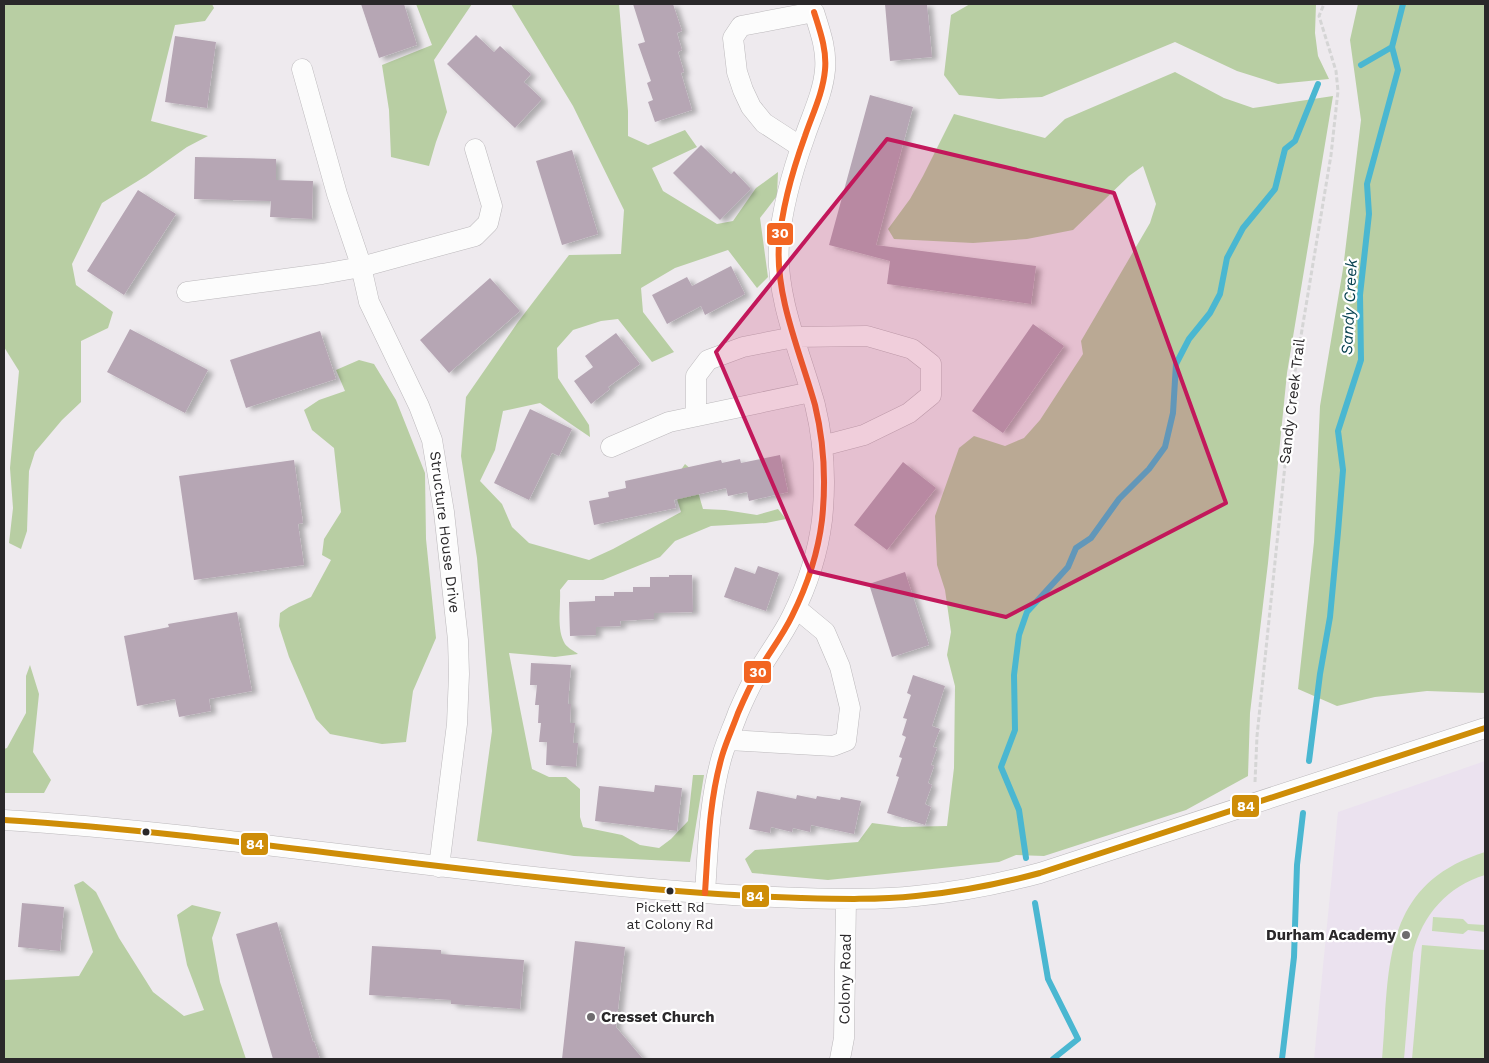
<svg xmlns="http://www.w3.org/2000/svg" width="1489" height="1063" viewBox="0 0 1489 1063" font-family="'Work Sans',sans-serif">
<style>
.education{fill:#ebe2ef}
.green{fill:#c8dbb6}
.forest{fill:#b8cea3}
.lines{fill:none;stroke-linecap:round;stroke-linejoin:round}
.stream{stroke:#4ab7d1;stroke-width:6}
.building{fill:#b6a6b4;filter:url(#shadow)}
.minor-casing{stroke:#bcb9bc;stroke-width:21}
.path{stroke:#d5d5d5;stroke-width:3;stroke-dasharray:5 2.5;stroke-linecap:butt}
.minor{stroke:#fcfcfc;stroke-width:20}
.bus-1-casing{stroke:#fff;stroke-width:10}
.bus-2-casing{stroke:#fff;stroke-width:10}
.bus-1{stroke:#ce8d08;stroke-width:6}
.bus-2{stroke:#f26522;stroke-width:6}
.marked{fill:#c2185b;fill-opacity:0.2;stroke:#c2185b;stroke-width:4;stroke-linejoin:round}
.bus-dot{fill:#2a282a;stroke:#fff;stroke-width:2}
.poi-dot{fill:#6f6c6f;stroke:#fff;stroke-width:2}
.labels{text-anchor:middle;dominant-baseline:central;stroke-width:4.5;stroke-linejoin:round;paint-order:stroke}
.bus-label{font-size:14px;fill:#2a282a;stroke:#fff}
.street-label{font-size:15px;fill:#2a282a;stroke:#fff}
.poi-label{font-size:15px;font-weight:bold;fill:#2a282a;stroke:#fff;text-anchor:end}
.water-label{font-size:16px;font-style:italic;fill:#084150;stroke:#fff}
.line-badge{stroke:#fff;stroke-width:2}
.badge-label{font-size:14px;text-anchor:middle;font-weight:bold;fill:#fff}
</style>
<defs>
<filter id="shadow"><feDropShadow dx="5.5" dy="3" stdDeviation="2.5" flood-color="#0004"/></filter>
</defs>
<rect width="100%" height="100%" fill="#eeeaee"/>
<path class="education" d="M1485,761V1059H1314L1338,812Z"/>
<path class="green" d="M1485,852V875C1448,886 1422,915 1413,953L1404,1059H1382C1390,968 1380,885 1485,852Z
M1433,917L1463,919L1468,924L1485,925V932L1468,930L1463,934L1432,931Z
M1422,945L1485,950V1059H1412Z"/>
<path class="forest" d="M4,4H212L214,8L205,21L175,25L151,121L208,136L187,147L146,176L102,203L72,264L76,285L113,312L108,328L81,341V402L62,420L35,452L29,471L27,531L21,549L9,543L13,508L10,468L19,371L4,347Z
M416,4H472L434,60L447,112L436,142L429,166L391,157L389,110L382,65L432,45Z
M511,4H619L628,111V136L648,145L685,130L697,147L652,168L663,191L717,224L733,221L756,188L778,172L777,196L760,218L768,277L757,288L728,250L675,268L641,288L643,312L674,352L652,362L618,319L601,321L573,330L557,348L558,378L589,425L590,437L540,403L503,411L495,450L480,481L502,504L512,527L529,543L589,560L613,549L681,512L672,483L685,464L693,471L696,485L703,509L725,510L757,515L778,509L786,519L766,523L711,526L675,541L660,557L603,580H568L560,590C561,607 556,629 565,644C568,648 574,651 578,654L555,657L509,653L532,769L549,777H566L580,789V817L583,827L622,835L640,845L659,848L671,839L688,821L693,775H704L690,862L574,856L477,841L492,731L477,558L461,456L466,397L518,322L569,255L621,254L624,210L573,106Z
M970,4H1316L1315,33L1318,56L1329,79L1278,84L1237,71L1175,42L1042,97L999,99L959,95L944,75L951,15Z
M1358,4H1485V693L1427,691L1375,697L1337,706L1298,689L1314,542L1320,406L1343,269L1361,120L1350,40Z
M1175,72L1224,98L1253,108L1333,96L1287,373L1268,563L1250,713L1248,776L1186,810L1044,856L1016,855L999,862L828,880L752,873L745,859L755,850L858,842L872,823L902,827L947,826L954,768L955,686L947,655L951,632L945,590L937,565L935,516L959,448L974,436L1005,446L1024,438L1040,420L1083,354L1081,341L1150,223L1156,204L1143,166L1129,176L1073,230L1027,239L973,243L894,239L888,229L910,199L923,176L954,114L1045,138L1065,119Z
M359,360L374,364L396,400L425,473L426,539L436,638L413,691L406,742L382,744L330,734L316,719L289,657L279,626L280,613L289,607L311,597L331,560L322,555L324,539L341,512L334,448L312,430L304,410L319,400L345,391L336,370Z
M30,665L39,694L33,752L51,780L44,793H4V749L7,748L26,713V676Z
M83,881L96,892L119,938L153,992L184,1016L204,1010L187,965L177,915L192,905L221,912L212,938L220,982L246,1059H4V978L5,980L79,976L93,952L74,885Z"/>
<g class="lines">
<path class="stream" d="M1361,65L1392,47
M1309,761L1320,674L1330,617L1338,532L1343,470L1338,431L1361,360L1360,295L1369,214L1367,184L1398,70L1392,47L1403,4
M1026,858L1019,810L1001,767L1015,730L1014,675L1019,635L1027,612L1068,567L1076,548L1091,538L1119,499L1149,469L1165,447L1173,413L1176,364L1189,339L1210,313L1220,294L1227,258L1243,228L1275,189L1285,149L1295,141L1318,84
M1035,903L1048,979L1078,1039L1053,1059
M1282,1059L1294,957L1297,865L1303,813"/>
</g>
<path class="building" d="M361,4H404L417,45L379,58Z
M633,4H673L682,31L677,33L682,50L678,52L684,72L681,73L692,110L655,122L648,102L653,100L647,83L651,81L638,44L645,42Z
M885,4H927L932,57L890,61Z
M476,35L494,52L500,46L531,74L524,82L542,99L515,128L447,64Z
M175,36L216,42L207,108L165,102Z
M870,95L913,107L876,245L1036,266L1031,304L887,284L890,261L829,245Z
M701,145L731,174L734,171L751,189L720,220L673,173Z
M572,150L598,234L562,245L536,161Z
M195,157L276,159V180L313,181L312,219L270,217L271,201L194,199Z
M138,190L176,214L124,295L87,271Z
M731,266L745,294L705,315L701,306L667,324L652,295L687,277L692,286Z
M490,278L520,311L449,373L420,340Z
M1033,324L1064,346L1003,433L972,411Z
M130,329L208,370L185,413L107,372Z
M320,331L336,379L246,408L230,360Z
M616,333L640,364L608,387L610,389L591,404L574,381L593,367L585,356Z
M530,409L572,429L559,456L552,453L529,500L494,483Z
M780,455L788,492L749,501L747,492L728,496L726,488L674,500L676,508L594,525L589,501L609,497L608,492L626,488L625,481L721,460L722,463L740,459L741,463Z
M294,460L303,523L298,524L304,565L194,580L179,476Z
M903,462L936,488L887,550L854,525Z
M758,566L779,573L766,611L724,597L735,567L755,574Z
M905,572L929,645L892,657L869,584Z
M669,575H692L693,612L654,613V619L620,621L621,626L596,627V635L570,636L569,602L595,601V596H614V592H633V587H650V577H669Z
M237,612L252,691L209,699L211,711L179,717L175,699L137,706L124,636L169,627L168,624Z
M531,663L571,665L568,704H571L570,723H575L573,743H578L576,767L546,765L547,742H539L541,723H538L539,705H535L537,685H530Z
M913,675L945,686L932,726L940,729L933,747L937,748L931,765L934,766L928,783L932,785L925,804L931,807L925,825L887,813L899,777L896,776L902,758L899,757L906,737L902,735L907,719L903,718L911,695L907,693Z
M655,785L682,788L677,831L595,821L599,786L654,792Z
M757,791L796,799L797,795L816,799L817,796L840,800L841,797L861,801L854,834L811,825L810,832L793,828L792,832L771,827L770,833L749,829Z
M22,903L64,907L60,951L18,947Z
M277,922L313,1042L314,1041L320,1059H273L236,934Z
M575,941L625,947L616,1027L643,1059H562Z
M372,946L441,950V954L524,960L520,1009L451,1004V1000L369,995Z"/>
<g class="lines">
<g class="minor-casing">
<path id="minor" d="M302,69L337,194L360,262L369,302L419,406L432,440L444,512L458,640L459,674L457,724L439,867
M187,292L322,274L361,267L475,236L488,223L492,206L475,149
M696,416V376L708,360L743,347L794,337L867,336L912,349L931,364V395L909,413L864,435L822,446
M611,447L669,422L811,392
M728,740L833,746L846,741L850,708L840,667L825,632L796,608
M4,820C197,832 389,863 582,882C655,890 728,896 801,898C840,899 878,900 916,896C958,892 999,884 1040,873L1485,728
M705,893C708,848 709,801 722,756C726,742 733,727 738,713C744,699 751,684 758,672C769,653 783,635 792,616C807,586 818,553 822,520C826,482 824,442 815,405C801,355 775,296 779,244C782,206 792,172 805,136C812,115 823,93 825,70C827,50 820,31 814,12L741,26L733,38L737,72L743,90L751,107L764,123L801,147
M840,1059L844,1038L846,899"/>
</g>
<path class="path" d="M1255,782L1257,736L1294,378L1331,155L1338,91L1336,71L1319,16L1324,4"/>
<use href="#minor" class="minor"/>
<g class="bus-1-casing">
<path id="bus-1" d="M4,820C197,832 389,863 582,882C655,890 728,896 801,898C840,899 878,900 916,896C958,892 999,884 1040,873L1485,728"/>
</g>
<g class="bus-2-casing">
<path id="bus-2" d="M705,893C708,848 709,801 722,756C726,742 733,727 738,713C744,699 751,684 758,672C769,653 783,635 792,616C807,586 818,553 822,520C826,482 824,442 815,405C801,355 775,296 779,244C782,206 792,172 805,136C812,115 823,93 825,70C827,50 820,31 814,12"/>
</g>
<use href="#bus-1" class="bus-1"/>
<use href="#bus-2" class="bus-2"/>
</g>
<path class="marked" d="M887,139L1114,193L1226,503L1006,617L810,571L716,352Z"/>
<g class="bus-dot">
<circle cx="146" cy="832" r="4.5"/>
<circle cx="670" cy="891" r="4.5"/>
</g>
<g class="poi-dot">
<circle cx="1406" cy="935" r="5"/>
<circle cx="591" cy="1017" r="5"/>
</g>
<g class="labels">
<g class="bus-label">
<text x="670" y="907">Pickett Rd<tspan x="670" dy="17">at Colony Rd</tspan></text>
</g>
<g class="street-label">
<text transform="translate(1292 401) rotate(-83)">Sandy Creek Trail</text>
<text transform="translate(445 532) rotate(83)">Structure House Drive</text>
<text transform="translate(845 979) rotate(-89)">Colony Road</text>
</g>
<g class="poi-label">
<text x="1396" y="935">Durham Academy</text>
<text x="601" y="1017" text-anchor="start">Cresset Church</text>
</g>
<g class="water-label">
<text transform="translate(1349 307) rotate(-87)">Sandy Creek</text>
</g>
</g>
<g class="line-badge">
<rect x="766" y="222" width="28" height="24" rx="5" fill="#f26522"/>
<rect x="743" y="660" width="29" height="24" rx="5" fill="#f26522"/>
<rect x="1231" y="794" width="29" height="24" rx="5" fill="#ce8d08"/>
<rect x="240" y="832" width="29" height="24" rx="5" fill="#ce8d08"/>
<rect x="741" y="884" width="29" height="24" rx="5" fill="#ce8d08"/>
</g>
<g class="badge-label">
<text x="780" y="238">30</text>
<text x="758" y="677">30</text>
<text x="1246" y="811">84</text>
<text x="255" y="849">84</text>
<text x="755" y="901">84</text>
</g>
<rect width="1489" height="1063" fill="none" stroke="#2a282a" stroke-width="10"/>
</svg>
